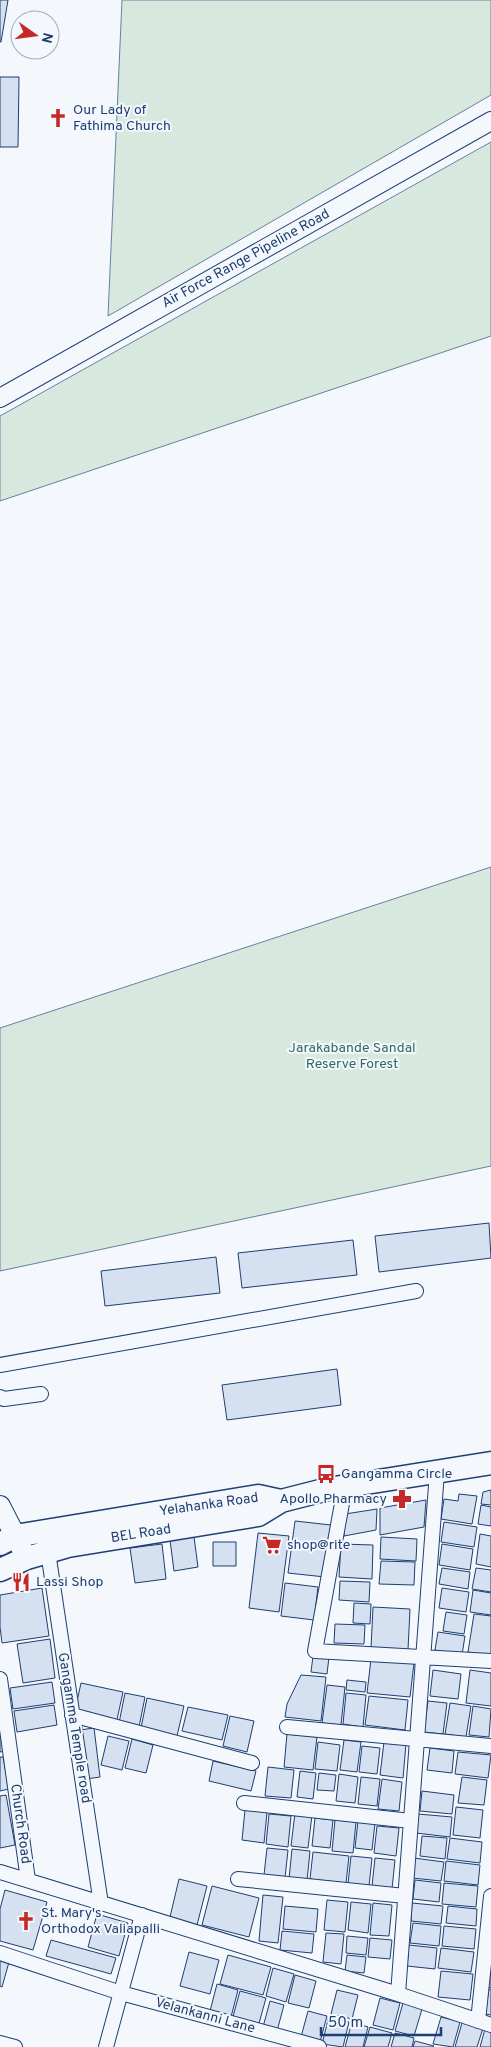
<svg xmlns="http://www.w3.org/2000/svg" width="491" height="2047" viewBox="0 0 491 2047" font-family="Overpass,sans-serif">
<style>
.green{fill:#d7e8df;stroke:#687fa3}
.building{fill:#d5e0f0;stroke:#1d3f73}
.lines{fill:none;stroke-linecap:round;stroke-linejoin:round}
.minor-casing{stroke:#1d3f73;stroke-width:16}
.tertiary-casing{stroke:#1d3f73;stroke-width:20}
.secondary-casing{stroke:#1d3f73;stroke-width:22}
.primary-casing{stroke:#1d3f73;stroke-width:25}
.minor{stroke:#f4f7fb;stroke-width:14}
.tertiary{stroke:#f4f7fb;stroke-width:18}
.secondary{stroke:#f4f7fb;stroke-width:20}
.primary{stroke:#f4f7fb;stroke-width:22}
.labels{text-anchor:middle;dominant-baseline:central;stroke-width:4;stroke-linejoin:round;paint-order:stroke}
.poi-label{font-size:14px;fill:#1d3f73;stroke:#f4f7fb;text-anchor:start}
.street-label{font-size:14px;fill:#1d3f73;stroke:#f4f7fb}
.park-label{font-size:14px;fill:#2c6c60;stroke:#f4f7fb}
</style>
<rect width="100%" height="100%" fill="#f4f7fb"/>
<path class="green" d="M122,0H491V95L108,316Z
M491,142V336L0,501V416Z
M491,867V1166L0,1271V1028Z"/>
<path class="building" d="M0,0H8L1,42H0Z
M0,77H19L18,147H0Z
M489,1223L491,1258L379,1272L375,1236Z
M353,1240L357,1275L242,1288L238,1253Z
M216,1257L220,1293L105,1306L101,1271Z
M337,1369L341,1405L227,1420L222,1385Z
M491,1490V1505L481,1504L483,1492Z
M459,1494L477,1496L472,1524L441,1519L444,1499L458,1501Z
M426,1500L424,1527L380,1535V1508Z
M481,1505L491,1507V1526L478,1524Z
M377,1509L376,1530L344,1536L345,1514Z
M295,1521L331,1525L325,1577L288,1573Z
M444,1522L477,1527L474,1547L441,1542Z
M258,1533L289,1536L279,1612L249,1608Z
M480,1534L491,1536V1567L476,1564Z
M194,1537L198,1567L174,1571L170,1540Z
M381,1537L417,1539L416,1561L380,1559Z
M213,1542H236V1566H213Z
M162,1544L166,1579L135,1583L130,1548Z
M341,1544L373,1545L372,1579L339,1577Z
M442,1544L473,1549L470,1570L439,1565Z
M381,1561L415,1562L414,1585L379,1584Z
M442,1568L470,1572L468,1589L439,1584Z
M476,1568L491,1570V1592L472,1589Z
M340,1581L370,1582L369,1602L339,1600Z
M285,1583L318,1587L314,1620L281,1616Z
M42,1588L49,1636L2,1643L0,1627V1595Z
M442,1588L469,1592L466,1612L439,1608Z
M473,1590L491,1593V1615L470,1612Z
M354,1603L371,1604L370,1624L353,1623Z
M373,1607L410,1609L408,1650L371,1648Z
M446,1612L467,1615L464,1634L443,1631Z
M474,1614L491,1616V1656L468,1652Z
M335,1624L365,1625L364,1644L334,1643Z
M438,1632L465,1636L462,1655L435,1650Z
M50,1639L55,1678L23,1683L17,1644Z
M313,1656L329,1657L327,1674L311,1672Z
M371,1659L414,1663L410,1697L367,1693Z
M433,1670L461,1674L458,1699L430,1696Z
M470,1670L491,1673V1706L466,1703Z
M301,1675L326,1677L321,1721L285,1717L287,1704Z
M347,1680L366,1682L365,1692L346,1690Z
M52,1682L55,1703L13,1709L10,1688Z
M81,1683L123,1692L116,1724L74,1715Z
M327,1685L345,1687L341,1725L322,1723Z
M125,1693L145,1697L139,1727L119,1723Z
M346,1693L366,1695L363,1727L343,1724Z
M369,1696L408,1700L405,1730L365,1725Z
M147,1698L184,1706L177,1736L141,1728Z
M428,1701L447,1703L443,1734L424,1732Z
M450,1703L471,1706L466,1737L445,1734Z
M54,1705L57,1725L17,1732L14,1711Z
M473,1706L491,1709L489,1737L469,1735Z
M188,1707L228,1715L222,1740L182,1731Z
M230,1716L254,1721L247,1752L223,1746Z
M0,1726L5,1751L0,1752Z
M94,1728L100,1777L86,1779L80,1730Z
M287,1734L317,1737L313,1770L284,1767Z
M108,1736L129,1741L122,1770L101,1765Z
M132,1739L153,1745L146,1773L125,1768Z
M344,1740L361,1742L357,1772L340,1770Z
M318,1742L340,1745L337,1771L315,1769Z
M384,1742L406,1744L403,1778L380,1775Z
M362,1746L380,1748L377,1774L359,1772Z
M430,1748L454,1751L452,1773L427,1770Z
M458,1752L491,1755L488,1778L455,1774Z
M0,1757H3L9,1789L0,1791Z
M213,1761L256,1771L251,1791L209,1781Z
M268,1767L294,1770L291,1798L265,1796Z
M300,1771L316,1773L313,1799L297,1797Z
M319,1773L336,1775L334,1791L317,1790Z
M339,1774L358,1777L355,1803L336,1801Z
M361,1777L380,1779L377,1806L358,1804Z
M462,1777L487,1780L484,1805L458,1803Z
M382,1779L402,1782L399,1811L378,1809Z
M422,1791L454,1795L452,1814L420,1811Z
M6,1795L15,1845L0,1848V1796Z
M456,1807L483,1810L480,1838L453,1835Z
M245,1810L267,1812L264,1843L242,1840Z
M295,1813L312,1815L308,1848L291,1846Z
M269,1814L291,1816L288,1847L266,1844Z
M418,1814L452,1817L450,1837L416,1833Z
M315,1818L333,1820L330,1848L312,1846Z
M335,1820L356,1822L353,1853L332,1851Z
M358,1821L375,1823L372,1850L355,1848Z
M377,1826L399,1828L396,1856L374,1853Z
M422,1836L447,1838L445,1859L420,1856Z
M450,1838L482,1842L480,1863L447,1859Z
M267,1848L288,1850L285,1878L264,1875Z
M292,1849L310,1851L307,1881L289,1879Z
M313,1852L349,1856L346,1883L310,1879Z
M351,1856L372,1858L369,1886L348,1884Z
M375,1858L395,1860L392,1889L372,1886Z
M414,1858L444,1862L441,1881L412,1878Z
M446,1861L480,1865L478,1885L444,1881Z
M179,1879L207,1886L197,1925L170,1917Z
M415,1880L441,1883L439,1902L413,1899Z
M444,1883L478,1886L476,1907L442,1904Z
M212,1886L259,1898L249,1937L202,1925Z
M5,1890L47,1902L33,1950L0,1941V1909Z
M263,1895L283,1897L278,1943L259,1941Z
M327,1900L348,1902L345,1932L324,1930Z
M351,1902L371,1904L368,1933L348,1930Z
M373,1903L392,1905L389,1936L370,1935Z
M412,1903L443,1906L441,1924L411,1921Z
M285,1906L318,1909L316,1932L283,1929Z
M448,1906L477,1909L476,1926L446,1923Z
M97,1914L128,1923L119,1956L88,1947Z
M413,1923L441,1926L439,1946L410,1943Z
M444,1926L476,1929L474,1949L442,1946Z
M282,1931L314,1934L312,1953L280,1950Z
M326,1933L344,1934L341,1964L323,1962Z
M347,1936L368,1938L366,1955L346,1953Z
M370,1938L392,1940L390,1959L368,1957Z
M51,1940L116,1958L111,1974L46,1956Z
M409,1945L437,1948L435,1969L407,1966Z
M441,1948L474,1952L471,1972L438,1968Z
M189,1952L219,1960L210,1994L180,1986Z
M228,1955L271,1967L263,1995L220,1984Z
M347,1955L366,1957L364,1973L345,1971Z
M0,1959L9,1962L2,1987L0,1986Z
M491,1961V1988L486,1987Z
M273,1968L294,1974L286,2002L266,1996Z
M441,1971L473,1974L470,2000L438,1997Z
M295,1975L316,1981L309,2008L288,2003Z
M217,1984L238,1990L230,2021L209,2015Z
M489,1989L491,1990V2015L485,2014Z
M337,1990L358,1995L352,2019L331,2014Z
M240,1991L266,1998L258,2027L232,2020Z
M380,1998L400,2003L393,2030L373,2025Z
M270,2001L284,2005L277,2031L263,2027Z
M403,2003L422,2009L414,2036L395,2031Z
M308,2011L327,2016L320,2042L301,2037Z
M329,2016L349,2022L343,2047L322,2044Z
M441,2017L460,2022L453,2047L433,2044Z
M352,2022L368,2027L363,2047H345Z
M462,2023L483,2028L477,2047H455Z
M370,2027L392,2033L388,2047H364Z
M485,2029L491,2031V2047H480Z
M395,2033L414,2038L412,2047H391Z
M415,2041L434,2046L433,2047H413Z"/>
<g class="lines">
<g class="minor-casing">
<path id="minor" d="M0,1365L416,1291
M0,1397L4,1399L41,1394
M345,1487L315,1651L491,1661
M48,1552L101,1904
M0,1679L28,1880
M72,1715L252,1763
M287,1727L491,1746
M244,1803L411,1821
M0,1872L398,1994L491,2025
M238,1879L405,1896
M0,1953L121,1993L319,2047
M398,1994L437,1472
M478,2021L491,1896
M0,2043L15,2047
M106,2047L142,1915"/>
</g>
<g class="tertiary-casing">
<path id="tertiary" d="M0,398L491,121"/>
</g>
<g class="secondary-casing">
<path id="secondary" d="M0,1506L23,1551"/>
</g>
<g class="primary-casing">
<path id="primary" d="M0,1544L15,1536L258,1496L281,1501L328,1489L491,1463
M0,1570L27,1558L68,1546L258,1515L281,1501"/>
</g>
<use href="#minor" class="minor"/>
<use href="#tertiary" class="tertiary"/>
<use href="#secondary" class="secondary"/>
<use href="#primary" class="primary"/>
</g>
<defs>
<g id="church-bare" transform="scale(1.5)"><path d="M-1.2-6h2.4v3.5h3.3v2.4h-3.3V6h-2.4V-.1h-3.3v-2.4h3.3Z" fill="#c62828" stroke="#f4f7fb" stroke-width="2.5" paint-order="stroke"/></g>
<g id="bus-bare" transform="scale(1.5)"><path d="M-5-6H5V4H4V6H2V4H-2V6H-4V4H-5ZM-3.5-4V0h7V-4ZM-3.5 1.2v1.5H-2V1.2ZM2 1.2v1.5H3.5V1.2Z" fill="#c62828" stroke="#f4f7fb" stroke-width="2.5" paint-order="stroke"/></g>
<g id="pharmacy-bare" transform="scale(1.5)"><path d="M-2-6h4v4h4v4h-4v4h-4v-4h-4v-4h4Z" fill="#c62828" stroke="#f4f7fb" stroke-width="2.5" paint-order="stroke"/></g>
<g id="supermarket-bare" transform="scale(1.5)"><path d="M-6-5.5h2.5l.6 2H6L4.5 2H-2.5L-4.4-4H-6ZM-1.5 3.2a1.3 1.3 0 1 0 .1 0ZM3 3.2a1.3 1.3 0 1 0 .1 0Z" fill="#c62828" stroke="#f4f7fb" stroke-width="2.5" paint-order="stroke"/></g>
<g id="restaurant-bare" transform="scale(1.5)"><path d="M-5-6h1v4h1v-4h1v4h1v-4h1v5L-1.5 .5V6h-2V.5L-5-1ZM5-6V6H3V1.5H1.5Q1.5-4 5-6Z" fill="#c62828" stroke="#f4f7fb" stroke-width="2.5" paint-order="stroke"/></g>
</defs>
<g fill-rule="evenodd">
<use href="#church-bare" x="58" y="118"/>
<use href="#bus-bare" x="326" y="1474"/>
<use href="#pharmacy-bare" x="402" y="1499"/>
<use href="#supermarket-bare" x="272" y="1545"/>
<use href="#restaurant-bare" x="21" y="1582"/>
<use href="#church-bare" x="26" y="1921"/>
</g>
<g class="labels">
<g class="poi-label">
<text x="73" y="110">Our Lady of<tspan x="73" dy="16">Fathima Church</tspan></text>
<text x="341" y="1474">Gangamma Circle</text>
<text x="387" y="1499" text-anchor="end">Apollo Pharmacy</text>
<text x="287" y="1545">shop@rite</text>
<text x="36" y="1582">Lassi Shop</text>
<text x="41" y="1913">St. Mary's<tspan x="41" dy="16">Orthodox Valiapalli</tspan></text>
</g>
<g class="street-label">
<text transform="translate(246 259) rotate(-29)">Air Force Range Pipeline Road</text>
<text transform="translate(209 1505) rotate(-8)">Yelahanka Road</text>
<text transform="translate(141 1534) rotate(-9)">BEL Road</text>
<text transform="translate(74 1728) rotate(81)">Gangamma Temple road</text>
<text transform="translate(20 1824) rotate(82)">Church Road</text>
<text transform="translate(205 2016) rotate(15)">Velankanni Lane</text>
</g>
<g class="park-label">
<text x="352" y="1048">Jarakabande Sandal<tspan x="352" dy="16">Reserve Forest</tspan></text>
</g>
</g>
<g transform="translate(35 35) rotate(104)"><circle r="24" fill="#f4f7fb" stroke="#9eadc5"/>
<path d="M0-4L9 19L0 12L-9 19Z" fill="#c62828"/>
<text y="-8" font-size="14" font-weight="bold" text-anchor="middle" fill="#1d3f73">N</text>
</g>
<path d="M321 2027v8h120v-8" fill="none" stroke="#1d3f73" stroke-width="2.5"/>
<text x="328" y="2027" font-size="15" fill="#1d3f73" stroke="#f4f7fb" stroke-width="4" paint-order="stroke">50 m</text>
</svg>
